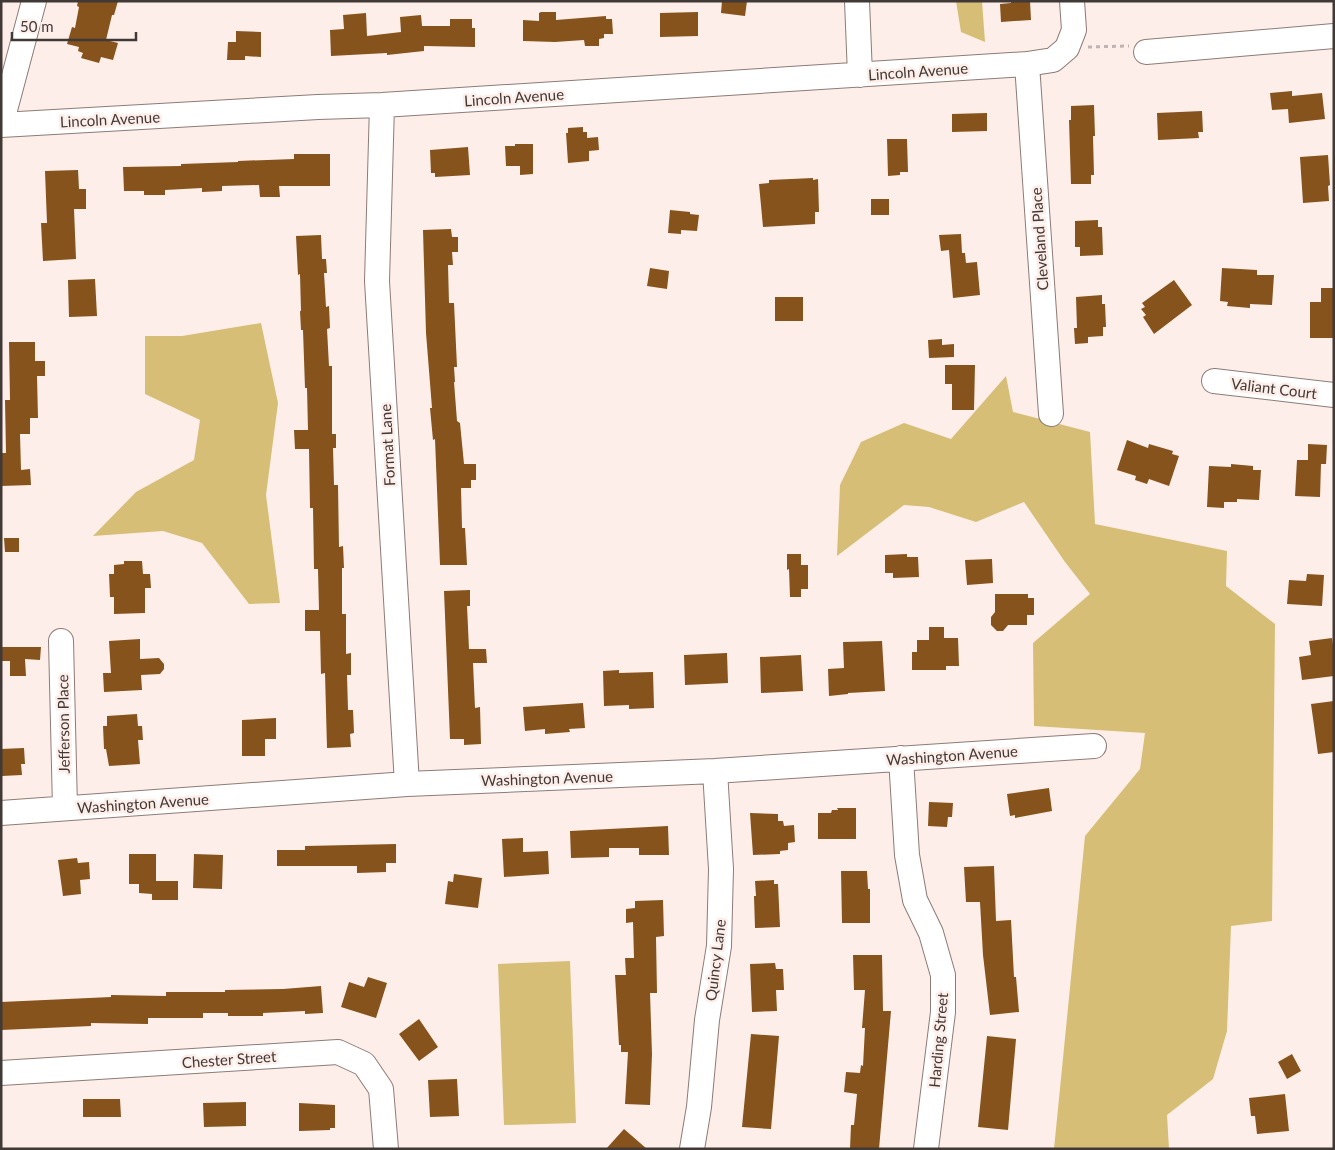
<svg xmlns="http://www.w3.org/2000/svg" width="1335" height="1150" viewBox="0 0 1335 1150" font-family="Lato,sans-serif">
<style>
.forest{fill:#d6be76}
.building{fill:#85531b}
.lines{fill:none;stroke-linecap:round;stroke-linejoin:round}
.minor-casing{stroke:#8d7b76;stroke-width:26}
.path{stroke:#c1b4b0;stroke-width:3;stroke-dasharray:4 4;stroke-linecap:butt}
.minor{stroke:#fff;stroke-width:24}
.labels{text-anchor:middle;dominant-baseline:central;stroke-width:5;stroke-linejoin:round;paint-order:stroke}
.street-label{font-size:15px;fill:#413936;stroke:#feeee9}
</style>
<rect width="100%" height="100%" fill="#feeee9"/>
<path class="forest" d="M956,1H982L985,42L961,32Z
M261,323L278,403L266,495L280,603L249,604L202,543L163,531L93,536L136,492L194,460L200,420L145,394V336H182Z
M1006,376L1013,412L1090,432L1095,524L1227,551L1226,586L1275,624L1272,921L1231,926L1227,1031L1213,1079L1167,1115L1169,1149H1054L1085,836L1140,769L1145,733L1034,726L1033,643L1090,594L1065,562L1024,502L976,522L929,507L904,505L837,556L840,485L861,442L904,423L951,439Z
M570,961L576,1123L504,1125L498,964Z"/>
<path class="building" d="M78,1H118L114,15H112L106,40L118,43L113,60L101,57L99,63L81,58L83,53L78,51L79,47L67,44L72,27L75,28L79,7L77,6Z
M722,1H747L745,16L721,13Z
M1011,1H1030L1031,20L1001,22L1000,4L1011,3Z
M541,12H556V20L606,16V19H612L613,34H604V38L599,39V46H585L584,40L555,42L523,41V20L539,21V13Z
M698,12V36L660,37V13Z
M366,13L367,36L401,32L400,17L421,15L422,26H450V19H472V28H475V47L424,46V51L387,55V53L331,56L330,30L344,29L343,15Z
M236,31L261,32V57L245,56V60H227L228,42H236Z
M1292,91V96L1322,93L1325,119L1289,123L1288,109L1272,110L1270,93Z
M1094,105L1095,136H1093L1094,175H1091V184H1071L1069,120H1071V106Z
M1202,111L1203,132H1198L1199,138L1158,140L1157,113Z
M987,113V131L952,132V114Z
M583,127V132H587V138L598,137L599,150L589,151V161L568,163L566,133H568V128Z
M887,139H907L908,172H900V175L888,176Z
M515,144H533V174L520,175V166H506L505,146H515Z
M468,147L470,175L435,177V173H431L430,150Z
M294,154H330V186H279L280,197H260L259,185L222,186V191L202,192V188L165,190V195H144V191H124L123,167L181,166V164L238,162V161L294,159Z
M1328,155L1330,185L1328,186L1329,201L1303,203L1300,157Z
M78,170L79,189H86V209H74L76,259L43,261L41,223H47L45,171Z
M813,178V180L818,179L819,212H815V224L763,227L759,184L769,183V180Z
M871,199H889V215H871Z
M670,210L690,212V214L699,215L697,231L681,230V234L668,233Z
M1098,220V227H1102L1103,255L1080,256V247H1075V221Z
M451,229L452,237H458V252H452L453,265H448L449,303H454L457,367H454L455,382H454L457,421L460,423L464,464H476V480H471V488H461L462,528H465L467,565H440L435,439L433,440L430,408H432L426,333L423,230Z
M961,234L962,253H965L966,263L977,262L980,295L953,298L949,250L941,251L939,235Z
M321,235L322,259H326L327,273H324L326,307L329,306L330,328L327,329L329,366H332V434H336V448H333L334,485H338L339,547L343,546L344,568H342V614H346V654L351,653V675H347L348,710H353L354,733L350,734L351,747L327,748L325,673L321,674L320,631H305V610H319L318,569H314L313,508H310L309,449H295L294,430H308L307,388H305L303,330H301L300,311H301L300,274L298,275L296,236Z
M650,268L669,271L667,289L647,286Z
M1222,268L1257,270V275H1274L1272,305L1250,304V308L1227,306L1228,302L1220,301Z
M95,279L97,316L69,317L68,280Z
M1174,280L1192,305L1154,334L1143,317L1146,315L1141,309L1145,307L1142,303Z
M1321,288H1334L1333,338H1310V302H1321Z
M1102,295V304H1105L1106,327H1103V336L1088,337V343L1075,344L1074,328H1077L1076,297Z
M775,297H803V321H775Z
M942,339V345L954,344V357L929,358L928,340Z
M9,342H35V361H45V376H37L38,418H30V434H20L21,470L30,469L31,485L1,486V453H6L5,400H10Z
M945,365H975L974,410H952V384H945Z
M1127,440L1148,448L1149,444L1173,451L1172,454L1179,456L1169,486L1149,479L1147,484L1135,480L1136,476L1117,470Z
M1308,444L1327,445L1326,464H1321L1320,497L1295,496L1297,460H1308Z
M1231,464L1253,466V470H1261L1259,500L1237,499V502H1224V508L1207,507L1209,466L1231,467Z
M4,538H19V552H5Z
M787,554H801V565H808V589H801V597H790L789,569L787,570Z
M907,554V557H918L919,577L893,578V573H885V555Z
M992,559L993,583L967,585L965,560Z
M124,561H142L143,574H150L151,588H145V613L114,614V597H110L109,574H114V565L124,564Z
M1307,574L1324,575L1322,606L1287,604L1289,580L1306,581Z
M470,590V606H467L469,649H486L487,663H473L475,708L480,707L481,744L464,745V739H450L444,591Z
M995,594H1028V598H1034V615H1027V625H1008L1003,631H997L991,625V617L995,612Z
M929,627H944V638H958L959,666H946V670H912V652H917V640H929Z
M1332,638L1334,652V676L1302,680L1299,657L1311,655L1309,641Z
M140,639V659L159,658L164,664V669L160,674L141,675L142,690L104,692L103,673H111L109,641Z
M882,641L885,691L848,693V694L829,696L828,669L844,668L843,642Z
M1,647H41L40,660L25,659L26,676H10V661H1Z
M727,653L728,683L685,685L684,655Z
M801,655L803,691L761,693L760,657Z
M619,670V673L653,672L654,708L629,709V705L604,706L603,671Z
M1334,701V752L1318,754L1311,704Z
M583,703L585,728L569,729L570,732L545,734V729L525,731L523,707Z
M137,714L138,726H142L143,740H138L140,764L109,766L106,749H104L103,726H107V716Z
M276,718V739H265V756H242V720Z
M24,748L25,764H21L22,775L2,776L1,749Z
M1049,788L1052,811L1015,818V815L1010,816L1007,794Z
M929,802L953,803L952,817H948L947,827L928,826Z
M837,808H856V839H818V813H831L832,810H838Z
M750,813L778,814V821H783L784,826L794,825L795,842L788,843V850L780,851V854L753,855Z
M668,826L669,855H639V848H609V857L571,858L570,831Z
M523,838V852L548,851L549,874L504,877L502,839Z
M396,844V863H386V872L357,873V866H277V850H305V846Z
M129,854H156V881H178V900H152V894L139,893V884H129Z
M194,854L223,855L222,889L193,888Z
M77,858L78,863L89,862L90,879L80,880L81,894L63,896L58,860Z
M994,866L996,921L1011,920L1014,977H1016L1019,1012L990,1015L983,955L980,902H966L964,867Z
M841,871H867L868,889H870V923H842Z
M454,874L482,878L478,908L445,904L448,881L453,882Z
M774,880V884H778L780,927L755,928L754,896H756L755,881Z
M663,900L664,936L656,937L657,993H650L652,1054L650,1105L625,1104L628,1052H621V1045H619L615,975H626L625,958H634L633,922L626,923V909L635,908V901Z
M853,955H882L883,1011H891L879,1149H850L851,1125H854L857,1094L844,1092L846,1072L860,1073L861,1065L863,1066L865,1028H862L865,990H854Z
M775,963L776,969H783L784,990H776L777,1011L752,1012L750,964Z
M368,977L387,983L376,1018L341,1007L349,982L364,987Z
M321,986L323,1013L305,1014V1011L263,1013V1016H228V1013H203V1018H148V1024L91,1023V1026L1,1030V1002L111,997V995L166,996V992H225V990L283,989Z
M419,1019L438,1047L419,1061L399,1034Z
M751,1034L779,1036L771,1129L742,1127Z
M987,1036L1016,1039L1008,1130L978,1127Z
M1292,1054L1301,1071L1287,1079L1278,1062Z
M457,1079L459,1116L430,1117L428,1080Z
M1285,1094L1289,1131L1257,1134L1255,1116H1251L1249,1098Z
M83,1099H120L121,1117H83Z
M246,1102V1126L204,1127L203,1103Z
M299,1103L335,1105V1128H330V1130L299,1131Z
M624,1129L647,1149H606Z"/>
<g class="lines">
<g class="minor-casing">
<path id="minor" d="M857,1L860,75
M1146,52L1334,36
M1027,64L1051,414
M382,105L377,281L407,784
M1,125L318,107L382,105L1027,64L1053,60L1067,48L1074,30L1072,1
M1,125L34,1
M1214,381L1334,395
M61,641L65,808
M901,758L907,855L915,900L931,933L943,975V1012L926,1149
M1,813L407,784L715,771L1094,746
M1,1073L338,1052L364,1064L381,1089L386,1149
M692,1149L699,1107L707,1020L719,946L721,869L715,771"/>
</g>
<path class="path" d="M1088,47L1129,46"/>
<use href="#minor" class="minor"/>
</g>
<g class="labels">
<g class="street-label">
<text transform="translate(918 71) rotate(-4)">Lincoln Avenue</text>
<text transform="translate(514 97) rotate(-4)">Lincoln Avenue</text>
<text transform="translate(110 119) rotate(-3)">Lincoln Avenue</text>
<text transform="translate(1039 239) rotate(-94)">Cleveland Place</text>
<text transform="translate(1274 388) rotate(7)">Valiant Court</text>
<text transform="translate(387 445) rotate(-93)">Format Lane</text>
<text transform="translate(63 724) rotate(-91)">Jefferson Place</text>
<text transform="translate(952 755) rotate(-4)">Washington Avenue</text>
<text transform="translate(547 778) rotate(-2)">Washington Avenue</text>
<text transform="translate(143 803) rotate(-4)">Washington Avenue</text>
<text transform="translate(715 960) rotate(-83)">Quincy Lane</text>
<text transform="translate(938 1040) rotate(-85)">Harding Street</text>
<text transform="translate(229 1059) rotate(-4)">Chester Street</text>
</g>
</g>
<rect width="1335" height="1150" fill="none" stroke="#413936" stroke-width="5"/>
<path d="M12 32v8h124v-8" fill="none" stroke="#413936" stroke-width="2.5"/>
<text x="20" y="32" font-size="15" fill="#413936" stroke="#feeee9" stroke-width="4" paint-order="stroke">50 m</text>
</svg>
